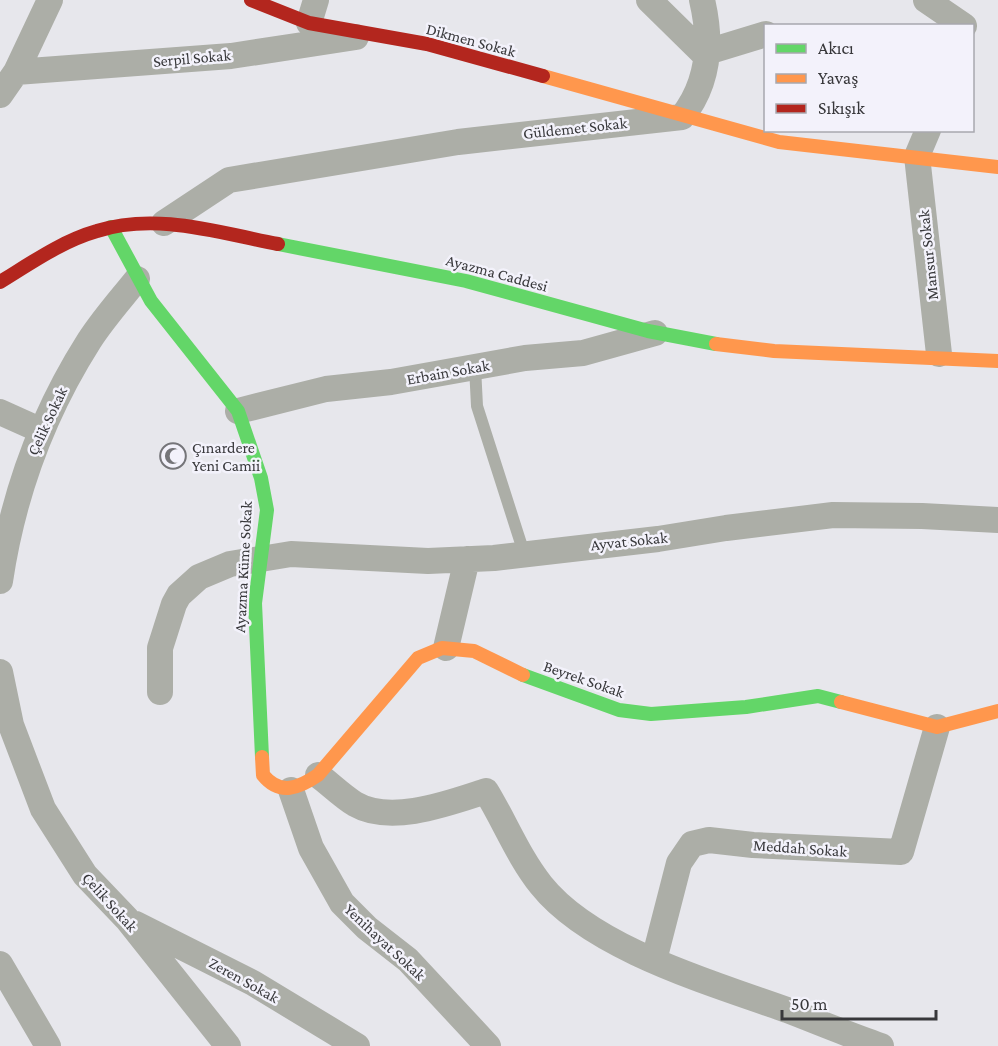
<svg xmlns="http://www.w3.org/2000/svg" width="998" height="1046" viewBox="0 0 998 1046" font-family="'Crimson Pro',serif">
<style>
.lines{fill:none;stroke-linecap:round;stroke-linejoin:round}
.lane{stroke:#acaea7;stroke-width:12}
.street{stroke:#acaea7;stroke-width:26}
.fast{stroke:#63d668;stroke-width:14}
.slow{stroke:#ff974d;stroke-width:14}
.jam{stroke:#b3261e;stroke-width:14}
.labels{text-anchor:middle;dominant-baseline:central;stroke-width:5;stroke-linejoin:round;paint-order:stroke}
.street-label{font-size:16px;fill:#38383b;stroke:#f3f2fb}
.poi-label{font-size:16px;fill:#38383b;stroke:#f3f2fb;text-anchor:start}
</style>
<rect width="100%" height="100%" fill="#e7e7ec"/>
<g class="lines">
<path class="lane" d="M475,367L477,406L524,553"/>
<path class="street" d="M649,0L707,57
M926,0L964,26
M309,23L316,0
M707,52L766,34
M16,72L231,56L356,37
M0,95L16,72L50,0
M928,130L917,156L939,354
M164,223L229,180L458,142L682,117C709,83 712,42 702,0
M238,411L326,389L391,382L525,358L583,353L655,333
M0,412L40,430
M0,581C13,494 42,415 89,341C103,319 121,299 137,279
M446,648L467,559
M0,672L11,725L43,809L85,875L127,919L228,1046
M160,692V648L174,604L179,595L199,577L230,564L291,554L428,561L494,558L658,539L726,528L833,515L922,516L998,520
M318,775C330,784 342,796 355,804C391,825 449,803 486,791C505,822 518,856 541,885C592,949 712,983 787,1010C818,1022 849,1035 881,1046
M291,790L311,848L342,903L367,928L408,960L488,1046
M136,924L253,983L357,1046
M654,960L679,863L692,844L709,840L753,845L901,852L937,727
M0,964L48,1046"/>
<path class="fast" d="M111,227L151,301L238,411L261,478L267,510L255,603L262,757
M278,244L466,281L648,331L716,344
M523,675L619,710L651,714L746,707L818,696L841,702"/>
<path class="slow" d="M543,76L779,142L998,167
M716,344L774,351L998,361
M841,702L937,727L998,711
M262,757L263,775C280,796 299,788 318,775L418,658L442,648L474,651L523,675"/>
<path class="jam" d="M251,0L309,23L427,44L543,76
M0,282C31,263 62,241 97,231C157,212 219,233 278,244"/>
</g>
<defs>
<g id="mosque-ring" transform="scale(1.35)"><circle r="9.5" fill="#f3f2fb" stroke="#757579" stroke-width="1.5"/><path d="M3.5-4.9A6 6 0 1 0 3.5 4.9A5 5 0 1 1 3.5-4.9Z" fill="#757579"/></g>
</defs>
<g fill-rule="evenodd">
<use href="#mosque-ring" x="173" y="456"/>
</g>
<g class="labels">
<g class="street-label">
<text transform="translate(471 40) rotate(15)">Dikmen Sokak</text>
<text transform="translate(192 58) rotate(-5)">Serpil Sokak</text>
<text transform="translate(575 128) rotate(-6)">Güldemet Sokak</text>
<text transform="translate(928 255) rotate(-96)">Mansur Sokak</text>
<text transform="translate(497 273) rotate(15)">Ayazma Caddesi</text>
<text transform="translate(448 372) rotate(-10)">Erbain Sokak</text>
<text transform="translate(47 421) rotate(-65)">Çelik Sokak</text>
<text transform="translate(629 541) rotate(-6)">Ayvat Sokak</text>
<text transform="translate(243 567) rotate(-87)">Ayazma Küme Sokak</text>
<text transform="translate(584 679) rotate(19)">Beyrek Sokak</text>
<text transform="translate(800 848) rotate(4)">Meddah Sokak</text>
<text transform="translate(110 902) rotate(48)">Çelik Sokak</text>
<text transform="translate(385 942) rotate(43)">Yenihayat Sokak</text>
<text transform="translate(244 980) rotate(29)">Zeren Sokak</text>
</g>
<g class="poi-label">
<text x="192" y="447">Çınardere<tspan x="192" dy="18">Yeni Camii</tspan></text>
</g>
</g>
<rect x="764" y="24" width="210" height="108" fill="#f3f2fb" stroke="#a8a8ae" stroke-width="1.5"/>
<rect x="776" y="44" width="30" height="9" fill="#63d668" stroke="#a8a8ae" stroke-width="1.5"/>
<text x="818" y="54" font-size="18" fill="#38383b">Akıcı</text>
<rect x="776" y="74" width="30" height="9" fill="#ff974d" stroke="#a8a8ae" stroke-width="1.5"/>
<text x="818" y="84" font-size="18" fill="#38383b">Yavaş</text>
<rect x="776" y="104" width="30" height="9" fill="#b3261e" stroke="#a8a8ae" stroke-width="1.5"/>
<text x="818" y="114" font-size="18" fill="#38383b">Sıkışık</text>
<path d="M782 1010v9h154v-9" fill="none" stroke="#38383b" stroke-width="3"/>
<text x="791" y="1010" font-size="18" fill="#38383b" stroke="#f3f2fb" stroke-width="4.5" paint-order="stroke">50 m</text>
</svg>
